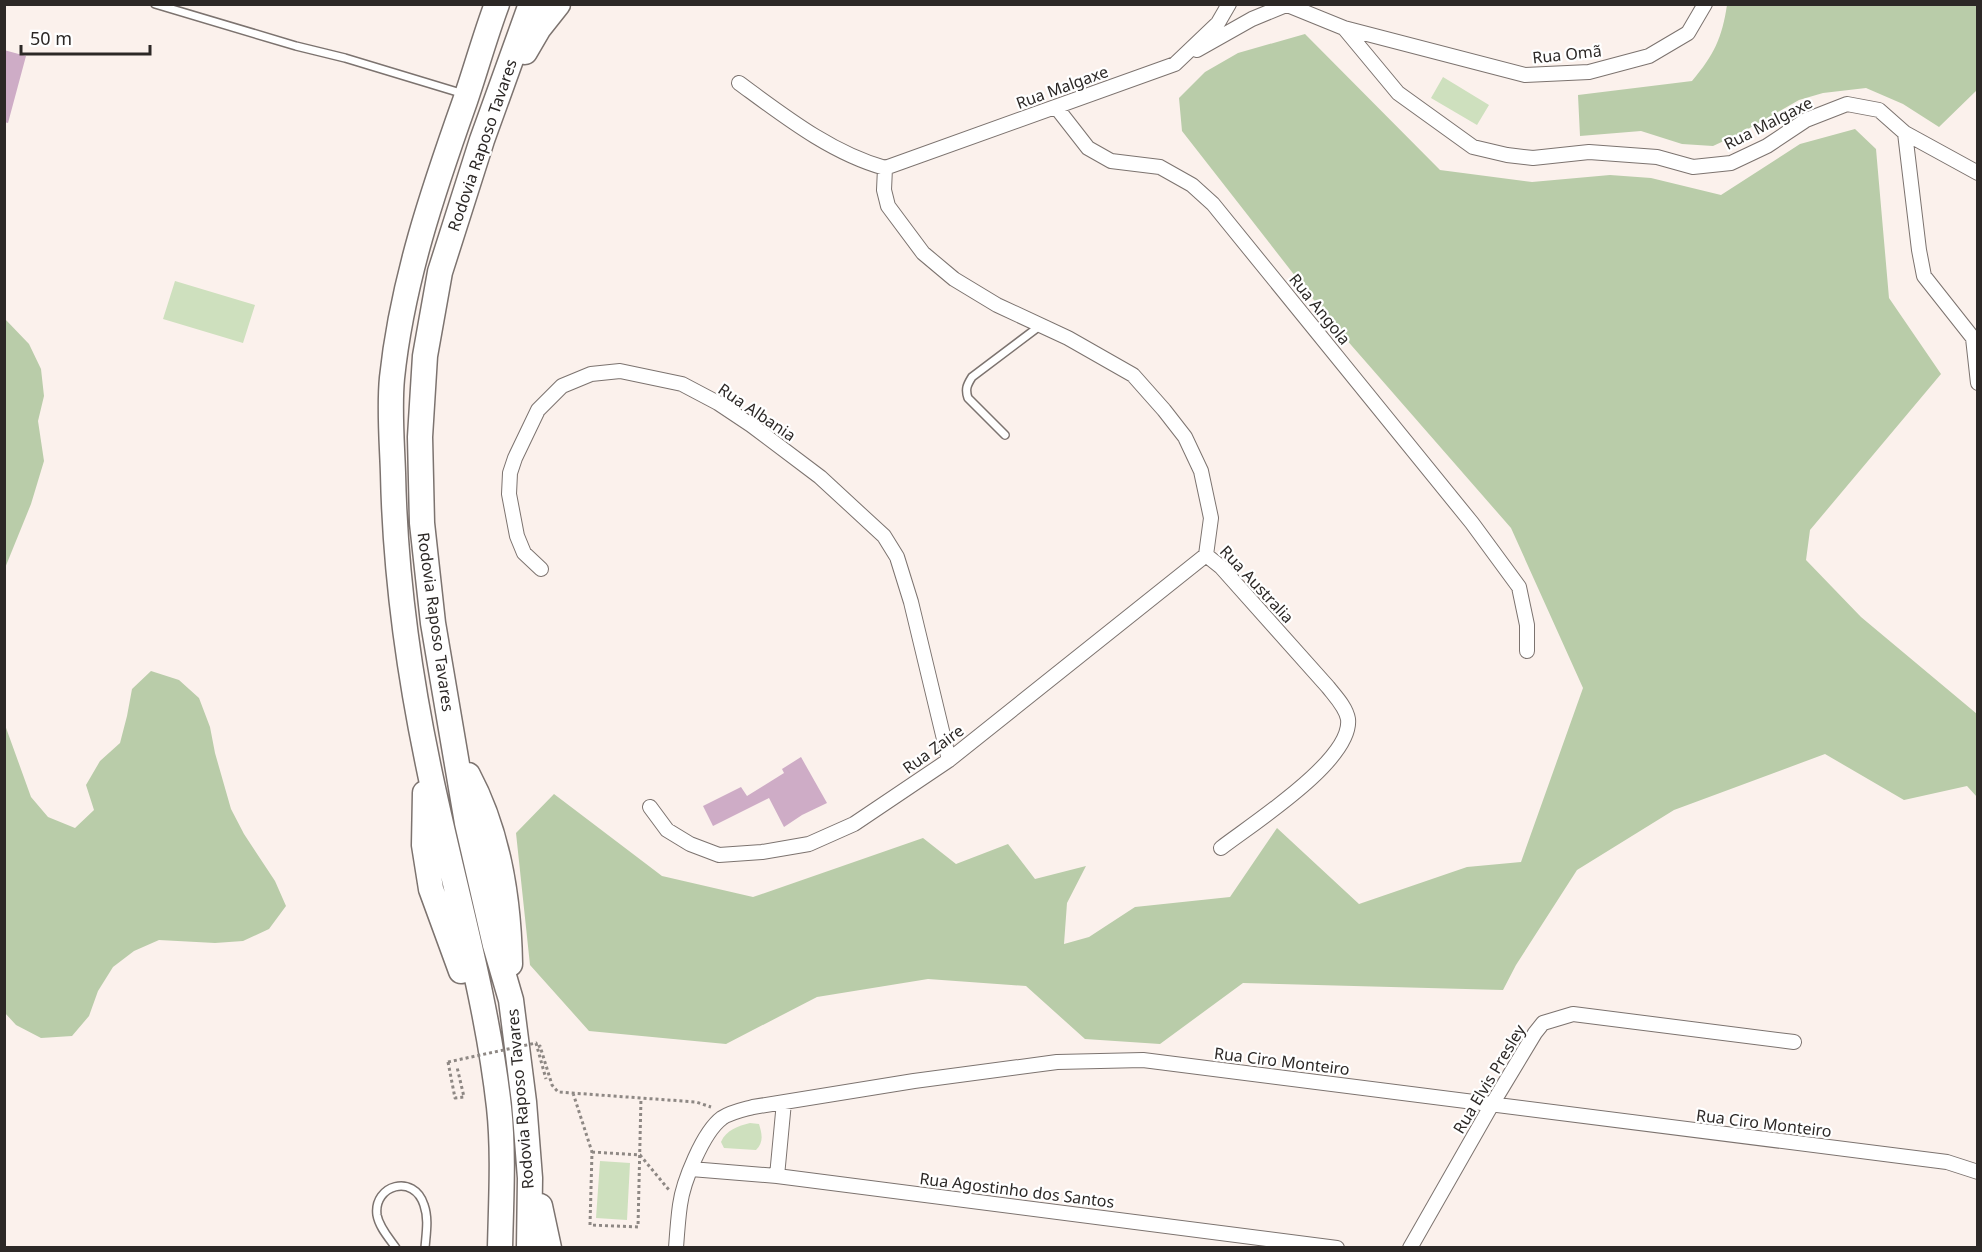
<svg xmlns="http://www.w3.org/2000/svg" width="1982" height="1252" viewBox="0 0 1982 1252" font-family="'Noto Sans',sans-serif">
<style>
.green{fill:#cee0be}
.forest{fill:#b9cca9}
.building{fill:#ceacc6}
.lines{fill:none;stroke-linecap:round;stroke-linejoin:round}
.service-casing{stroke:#7c736f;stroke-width:10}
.minor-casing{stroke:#7c736f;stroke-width:16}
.motorway-casing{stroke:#7c736f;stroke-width:27}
.path{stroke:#8e8884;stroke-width:3;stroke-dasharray:3 3;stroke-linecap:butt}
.service{stroke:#fff;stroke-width:7}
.minor{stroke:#fff;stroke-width:14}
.motorway{stroke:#fff;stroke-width:24}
.path-bridge{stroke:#8e8884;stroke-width:3;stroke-dasharray:3 3;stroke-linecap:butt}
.labels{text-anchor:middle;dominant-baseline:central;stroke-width:4.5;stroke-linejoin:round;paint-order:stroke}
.street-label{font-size:16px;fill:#2c2826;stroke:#fff}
</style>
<rect width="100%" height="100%" fill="#fbf1ec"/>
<path class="green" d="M1443,77L1489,105L1477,125L1431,98Z
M175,281L255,305L243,343L163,319Z
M750,1123L759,1124C762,1134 764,1142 756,1150L724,1148L721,1142C726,1130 738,1126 750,1123Z
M600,1161L630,1163L627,1220L596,1218Z"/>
<path class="forest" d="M1727,5H1977V90L1939,127L1903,104L1866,88L1823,93L1799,100L1741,133L1713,146L1682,144L1641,131L1580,136L1578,95L1692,81C1714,55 1722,38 1727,5Z
M1305,34L1440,170L1532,182L1610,175L1651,178L1721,195L1800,144L1855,129L1876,149L1889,298L1941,374L1810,530L1806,560L1861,617L1977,714V797L1967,786L1904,800L1825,754L1674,810L1577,870L1516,965L1503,990L1243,983L1160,1044L1085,1039L1026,986L928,979L817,997L726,1044L589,1031L530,965L516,833L554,794L662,876L753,897L923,838L956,864L1008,844L1035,879L1086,866L1067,903L1064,944L1089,937L1135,907L1230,897L1277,828L1359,904L1467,867L1521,862L1583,688L1511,528L1331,322L1182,131L1179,98L1205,72L1238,53Z
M5,319L29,344L41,369L44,396L38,421L44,461L31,504L5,568Z
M151,671L179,680L199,698L210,727L215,753L231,809L244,834L275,881L286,906L269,929L243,941L215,943L159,940L134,951L113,967L98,991L89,1016L72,1036L41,1038L16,1025L5,1013V725L31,797L48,817L75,828L94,810L86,785L100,761L120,743L127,716L132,689Z"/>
<path class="building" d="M4,50L26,56L8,123L4,122Z
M801,757L827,803L802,815L784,827L769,798L713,826L703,806L741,787L747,796L784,773L782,769Z"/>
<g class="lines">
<g class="service-casing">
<path id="service" d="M155,4L296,46L345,58L464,94
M1005,435L968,398C965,389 967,385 972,377L1041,325
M396,1248C389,1238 379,1227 377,1215C373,1185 414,1173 424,1205C429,1219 426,1234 425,1248"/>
</g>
<g class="minor-casing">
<path id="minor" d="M1285,4L1344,28L1525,75L1589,72L1649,56L1688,33L1705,4
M1344,28L1398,93L1473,147L1507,155L1533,158L1589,152L1657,157L1693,167L1731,163L1767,146L1806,120L1847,104L1879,110L1905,133L1919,250L1924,276L1973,338L1978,383
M1197,50L1252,19L1286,5
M739,83C784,116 831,153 885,168
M1056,107L1088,148L1111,161L1160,167L1192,185L1213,204L1472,523L1519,587L1527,625V651
M1905,133L1978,173
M885,168L884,190L888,206L923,253L954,279L997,305L1068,338L1133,375L1164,410L1185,437L1201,471L1211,518L1206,555L1221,567L1328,687C1335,696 1346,707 1348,719C1353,760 1252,824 1221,848
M885,168L1175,64L1218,23L1229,4
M541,569L524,553L517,536L509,494L510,473L515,458L538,410L562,386L591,374L620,371L682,384L718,403L751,425L820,477L884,536L897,557L911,602L949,760
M650,807L667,830L690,844L719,855L762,852L809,844L854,824L949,760L1206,555
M691,1169L777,1176L1337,1248
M777,1176L784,1102
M676,1248C677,1234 678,1219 680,1205C683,1182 703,1132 722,1118C731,1112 742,1110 753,1107L914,1081L1057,1062L1143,1060L1947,1162L1978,1172
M1410,1248L1491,1106L1535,1033L1543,1023L1573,1014L1794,1042"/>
</g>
<g class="motorway-casing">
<path id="motorway" d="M497,4C485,36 476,69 465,101C433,191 402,282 392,378C389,409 392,442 393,473C395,571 408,668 428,764C451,878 486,991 499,1107C504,1153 501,1201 500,1248
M525,52L539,28L558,4
M468,775C498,831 509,901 510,964
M425,793L424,845L431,889L461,971
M540,1206L549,1248
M529,1248L530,1178L524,1102L511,1000L495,945L467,823L433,623L422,523L420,437L425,356L440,272L482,140L531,4"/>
</g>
<path class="path" d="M538,1047L540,1046L552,1085L558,1092L696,1102L711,1107
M448,1062L455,1098L464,1097L457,1067
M573,1093L592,1152L590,1225L638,1227L641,1098
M592,1152L640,1155L669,1190"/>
<use href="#service" class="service"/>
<use href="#minor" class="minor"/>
<use href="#motorway" class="motorway"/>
<path class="path-bridge" d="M448,1062L536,1043L546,1079"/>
</g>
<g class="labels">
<g class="street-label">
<text transform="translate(1567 54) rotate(-6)">Rua Omã</text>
<text transform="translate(1062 87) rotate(-20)">Rua Malgaxe</text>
<text transform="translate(1768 123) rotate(-27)">Rua Malgaxe</text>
<text transform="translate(482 145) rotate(-71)">Rodovia Raposo Tavares</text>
<text transform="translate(1320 309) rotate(51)">Rua Angola</text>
<text transform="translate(757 412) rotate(34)">Rua Albania</text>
<text transform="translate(1257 584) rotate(47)">Rua Australia</text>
<text transform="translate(436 622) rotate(82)">Rodovia Raposo Tavares</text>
<text transform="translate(933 749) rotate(-36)">Rua Zaire</text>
<text transform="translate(1282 1061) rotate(7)">Rua Ciro Monteiro</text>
<text transform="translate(1489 1079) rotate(-59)">Rua Elvis Presley</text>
<text transform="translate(520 1099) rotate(-95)">Rodovia Raposo Tavares</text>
<text transform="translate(1764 1123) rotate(7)">Rua Ciro Monteiro</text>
<text transform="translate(1017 1190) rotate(7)">Rua Agostinho dos Santos</text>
</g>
</g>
<rect width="1982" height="1252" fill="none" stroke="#2c2826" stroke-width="12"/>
<path d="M21 45v9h129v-9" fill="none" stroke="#2c2826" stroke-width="3"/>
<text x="30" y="45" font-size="18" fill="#2c2826" stroke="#ffffff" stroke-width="4.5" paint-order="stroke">50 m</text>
</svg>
